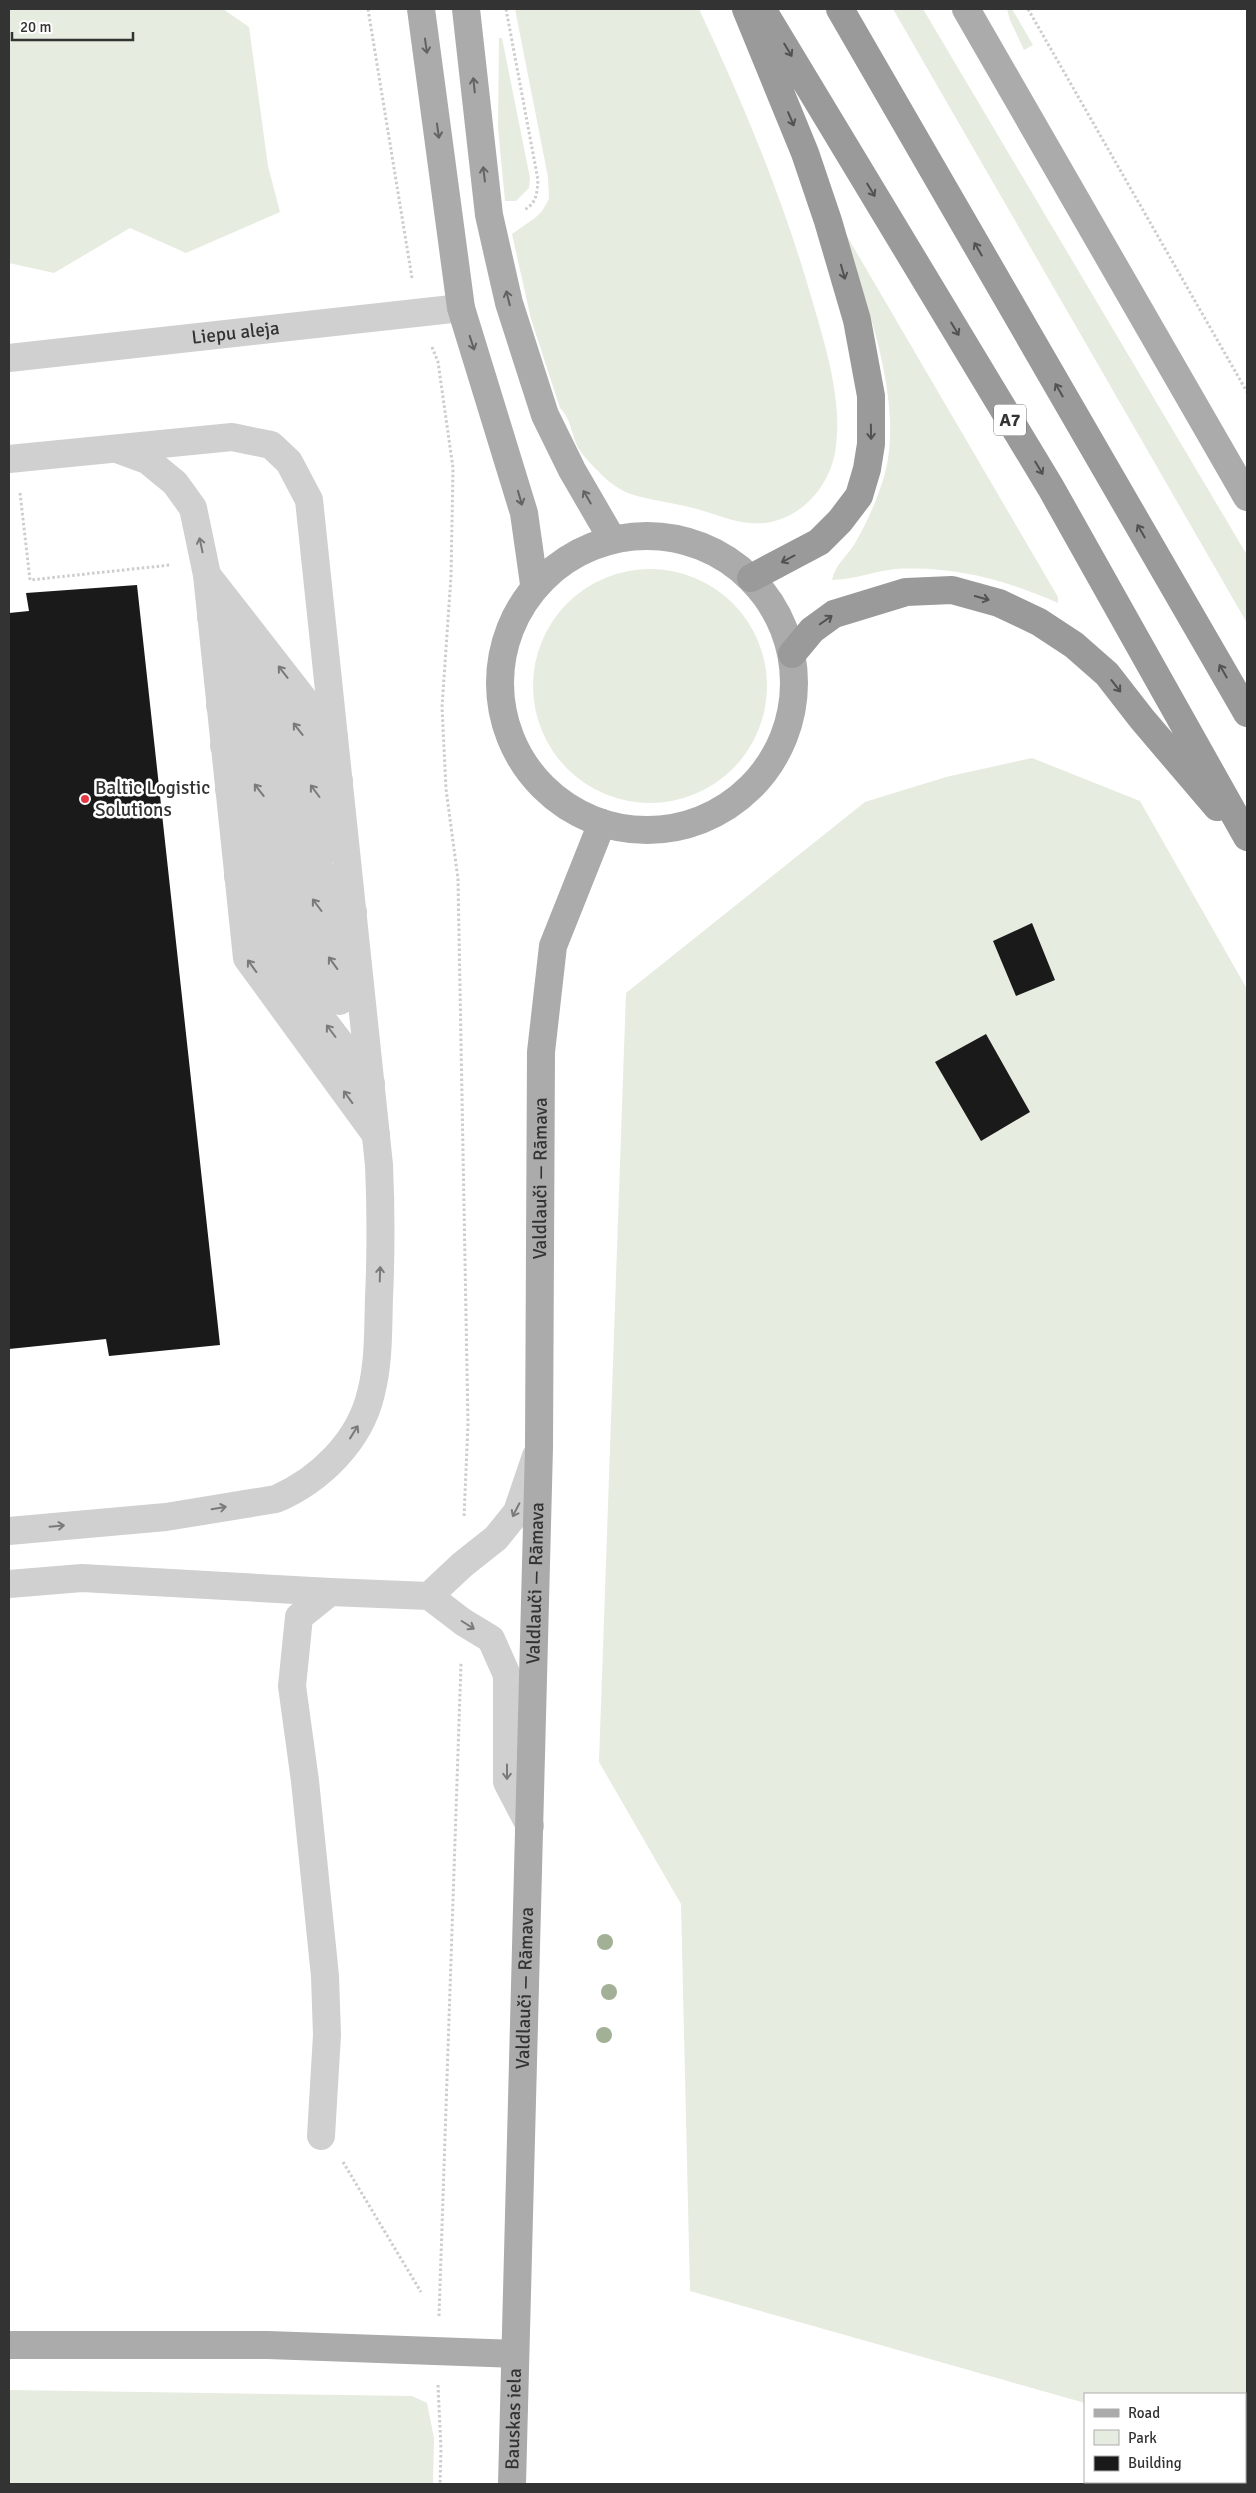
<svg xmlns="http://www.w3.org/2000/svg" width="1256" height="2493" viewBox="0 0 1256 2493" font-family="Signika,sans-serif">
<style>
.green{fill:#e6ecdf}
.building{fill:#1a1a1a}
.lines{fill:none;stroke-linecap:round;stroke-linejoin:round}
.path{stroke:#cdcdcd;stroke-width:3;stroke-dasharray:2.5 2.5;stroke-linecap:butt}
.minor{stroke:#d0d0d0;stroke-width:28}
.major{stroke:#ababab;stroke-width:28}
.highway{stroke:#9a9a9a;stroke-width:28}
.tree{fill:#a2b095}
.oneway{stroke:#636363}
.oneway2{stroke:#525252}
.oneway3{stroke:#7a7a7a}
.poi-dot{fill:#e63946;stroke:#fff;stroke-width:2}
.labels{text-anchor:middle;dominant-baseline:central;stroke-width:5;stroke-linejoin:round;paint-order:stroke}
.shield{fill:#fff;stroke:#707070;stroke-width:1}
.shield-label{font-size:18px;font-weight:bold;fill:#333}
.street-label{font-size:19px;fill:#333;stroke:#fff}
.poi-label{font-size:19px;fill:#333;stroke:#fff;text-anchor:start}
</style>
<rect width="100%" height="100%" fill="#fff"/>
<path class="green" d="M9,9H223L249,27L268,166L280,212L186,253L130,228L54,273L9,263Z
M515,9H699C744,105 784,201 813,303C826,348 842,399 836,446C832,484 803,518 765,523C737,526 716,513 689,507C669,502 648,500 628,493C618,489 605,479 598,471C592,465 584,457 579,449C571,435 572,420 560,408L531,319L512,234L535,218L542,211L549,199L548,177Z
M893,9H923L1247,555V623Z
M1007,9H1012L1033,45L1024,50L1010,20Z
M499,38H502L530,178L529,188L516,201H505L498,128Z
M844,231L1058,597V603C1006,580 954,566 896,569C875,571 853,580 832,580C835,565 846,557 854,545C865,526 874,507 881,486C909,410 866,305 844,231Z
M533 686a117 117 0 1 1 234 0a117 117 0 1 1-234 0Z
M1032,758L1140,801L1247,989V2484H1232V2482H1245V2394H1085V2403L690,2291L681,1904L599,1762L626,993L865,802L946,777Z
M9,2390L412,2396L427,2403L434,2438L433,2484H9Z"/>
<path class="building" d="M137,585L220,1345L109,1356L106,1339L9,1349V613L29,611L26,593Z
M1032,923L1055,980L1016,996L993,941Z
M986,1034L1030,1112L981,1141L935,1062Z"/>
<g class="lines">
<path class="path" d="M368,9L412,278
M506,9L538,180C537,193 537,203 524,210
M1028,9L1247,392
M432,347L438,362L453,468L451,576L442,707L446,789L458,879L468,1424L464,1517
M20,493L30,580L170,565
M343,2162L421,2292
M439,2316L461,1663
M438,2385L441,2449L440,2484"/>
<g class="minor">
<path id="s1" d="M9,358L461,308"/>
<path d="M117,449L147,460L175,483L193,508L207,575L247,958L376,1135"/>
<path d="M9,459L232,437L271,445L289,462L309,500L379,1165C381,1209 381,1253 379,1298C378,1329 379,1362 371,1393C360,1441 320,1480 276,1499L166,1517L9,1531"/>
<path d="M207,575L334,738"/>
<path d="M211,617L339,781"/>
<path d="M216,660L343,829"/>
<path d="M220,706L336,849"/>
<path d="M224,746L353,912"/>
<path d="M229,789L357,958"/>
<path d="M234,828L361,1001"/>
<path d="M238,876L340,1001"/>
<path d="M243,916L371,1083"/>
<path d="M9,1584L82,1578L330,1592"/>
<path d="M429,1596L462,1565L496,1538L517,1512L536,1456"/>
<path d="M321,2136L327,2035L325,1976L305,1781L292,1686L299,1617L330,1592L429,1596L463,1622L491,1639L507,1675V1782L530,1826"/>
</g>
<g class="major">
<path d="M421,9L461,308L524,513L534,584"/>
<path d="M466,9L489,215L509,303L545,415L572,470L612,539"/>
<path d="M966,9L1247,497"/>
<circle cx="647" cy="683" r="147"/>
<path d="M9,2345H268L515,2354"/>
<path id="s2" d="M512,2484L539,1448L541,1052L553,946L602,823"/>
</g>
<path class="highway" d="M746,9L805,153L828,221L857,320L871,396V444L867,469L859,496L840,521L819,542L751,578
M762,9L1051,488L1247,837
M840,9L1247,713
M792,654L812,630L834,614L906,592L952,590L999,603L1039,622L1074,645L1107,674L1142,719L1217,807"/>
</g>
<g class="tree">
<circle cx="605" cy="1942" r="8"/>
<circle cx="609" cy="1992" r="8"/>
<circle cx="604" cy="2035" r="8"/>
</g>
<defs><path id="oneway-shaft" d="M-6 0H5M1.5-3L5.5 0L1.5 3" fill="none" stroke-width="1.6" stroke-linecap="round" stroke-linejoin="round" transform="scale(1.25)"/></defs>
<g class="oneway">
<use href="#oneway-shaft" transform="translate(426 46) rotate(82)"/>
<use href="#oneway-shaft" transform="translate(474 85) rotate(-96)"/>
<use href="#oneway-shaft" transform="translate(438 131) rotate(82)"/>
<use href="#oneway-shaft" transform="translate(484 174) rotate(-97)"/>
<use href="#oneway-shaft" transform="translate(508 298) rotate(-104)"/>
<use href="#oneway-shaft" transform="translate(472 343) rotate(72)"/>
<use href="#oneway-shaft" transform="translate(587 497) rotate(-120)"/>
<use href="#oneway-shaft" transform="translate(520 498) rotate(74)"/>
</g>
<g class="oneway2">
<use href="#oneway-shaft" transform="translate(788 50) rotate(59)"/>
<use href="#oneway-shaft" transform="translate(791 119) rotate(67)"/>
<use href="#oneway-shaft" transform="translate(871 190) rotate(59)"/>
<use href="#oneway-shaft" transform="translate(978 249) rotate(-120)"/>
<use href="#oneway-shaft" transform="translate(843 272) rotate(74)"/>
<use href="#oneway-shaft" transform="translate(955 329) rotate(59)"/>
<use href="#oneway-shaft" transform="translate(1059 390) rotate(-120)"/>
<use href="#oneway-shaft" transform="translate(871 432) rotate(89)"/>
<use href="#oneway-shaft" transform="translate(1039 468) rotate(59)"/>
<use href="#oneway-shaft" transform="translate(1141 531) rotate(-120)"/>
<use href="#oneway-shaft" transform="translate(788 559) rotate(152)"/>
<use href="#oneway-shaft" transform="translate(982 598) rotate(16)"/>
<use href="#oneway-shaft" transform="translate(826 620) rotate(-35)"/>
<use href="#oneway-shaft" transform="translate(1223 671) rotate(-120)"/>
<use href="#oneway-shaft" transform="translate(1116 686) rotate(52)"/>
</g>
<g class="oneway3">
<use href="#oneway-shaft" transform="translate(201 545) rotate(-102)"/>
<use href="#oneway-shaft" transform="translate(283 672) rotate(-128)"/>
<use href="#oneway-shaft" transform="translate(298 729) rotate(-128)"/>
<use href="#oneway-shaft" transform="translate(259 790) rotate(-128)"/>
<use href="#oneway-shaft" transform="translate(315 791) rotate(-127)"/>
<use href="#oneway-shaft" transform="translate(317 905) rotate(-127)"/>
<use href="#oneway-shaft" transform="translate(333 963) rotate(-126)"/>
<use href="#oneway-shaft" transform="translate(252 966) rotate(-126)"/>
<use href="#oneway-shaft" transform="translate(331 1031) rotate(-127)"/>
<use href="#oneway-shaft" transform="translate(348 1097) rotate(-126)"/>
<use href="#oneway-shaft" transform="translate(380 1274) rotate(-88)"/>
<use href="#oneway-shaft" transform="translate(354 1432) rotate(-58)"/>
<use href="#oneway-shaft" transform="translate(219 1508) rotate(-9)"/>
<use href="#oneway-shaft" transform="translate(516 1510) rotate(117)"/>
<use href="#oneway-shaft" transform="translate(57 1526) rotate(-5)"/>
<use href="#oneway-shaft" transform="translate(468 1625) rotate(32)"/>
<use href="#oneway-shaft" transform="translate(507 1772) rotate(90)"/>
</g>
<circle class="poi-dot" cx="85" cy="799" r="5"/>
<g class="labels">
<rect class="shield" x="994" y="404.5" width="32" height="31" rx="4"/>
<g class="shield-label">
<text x="1010" y="420">A7</text>
</g>
<g class="street-label">
<text stroke="none"><textPath href="#s1" startOffset="228">Liepu aleja</textPath></text>
<text stroke="none"><textPath href="#s2" startOffset="1306">Valdlauči — Rāmava</textPath></text>
<text stroke="none"><textPath href="#s2" startOffset="901">Valdlauči — Rāmava</textPath></text>
<text stroke="none"><textPath href="#s2" startOffset="496">Valdlauči — Rāmava</textPath></text>
<text stroke="none"><textPath href="#s2" startOffset="65">Bauskas iela</textPath></text>
</g>
<g class="poi-label">
<text x="95" y="788">Baltic Logistic<tspan x="95" dy="22">Solutions</tspan></text>
</g>
</g>
<rect width="1256" height="2493" fill="none" stroke="#333333" stroke-width="20"/>
<rect x="1084" y="2393" width="162" height="90" fill="#ffffff" stroke="#adadad"/>
<rect x="1094" y="2409" width="25" height="8" fill="#ababab" stroke="#adadad"/>
<text x="1128" y="2418" font-size="15" fill="#333333">Road</text>
<rect x="1094" y="2430" width="25" height="15" fill="#e6ecdf" stroke="#adadad"/>
<text x="1128" y="2443" font-size="15" fill="#333333">Park</text>
<rect x="1094" y="2456" width="25" height="15" fill="#1a1a1a" stroke="#adadad"/>
<text x="1128" y="2468" font-size="15" fill="#333333">Building</text>
<path d="M12 32v8h121v-8" fill="none" stroke="#333333" stroke-width="2.5"/>
<text x="20" y="32" font-size="15" fill="#333333" stroke="#ffffff" stroke-width="4" paint-order="stroke">20 m</text>
</svg>
